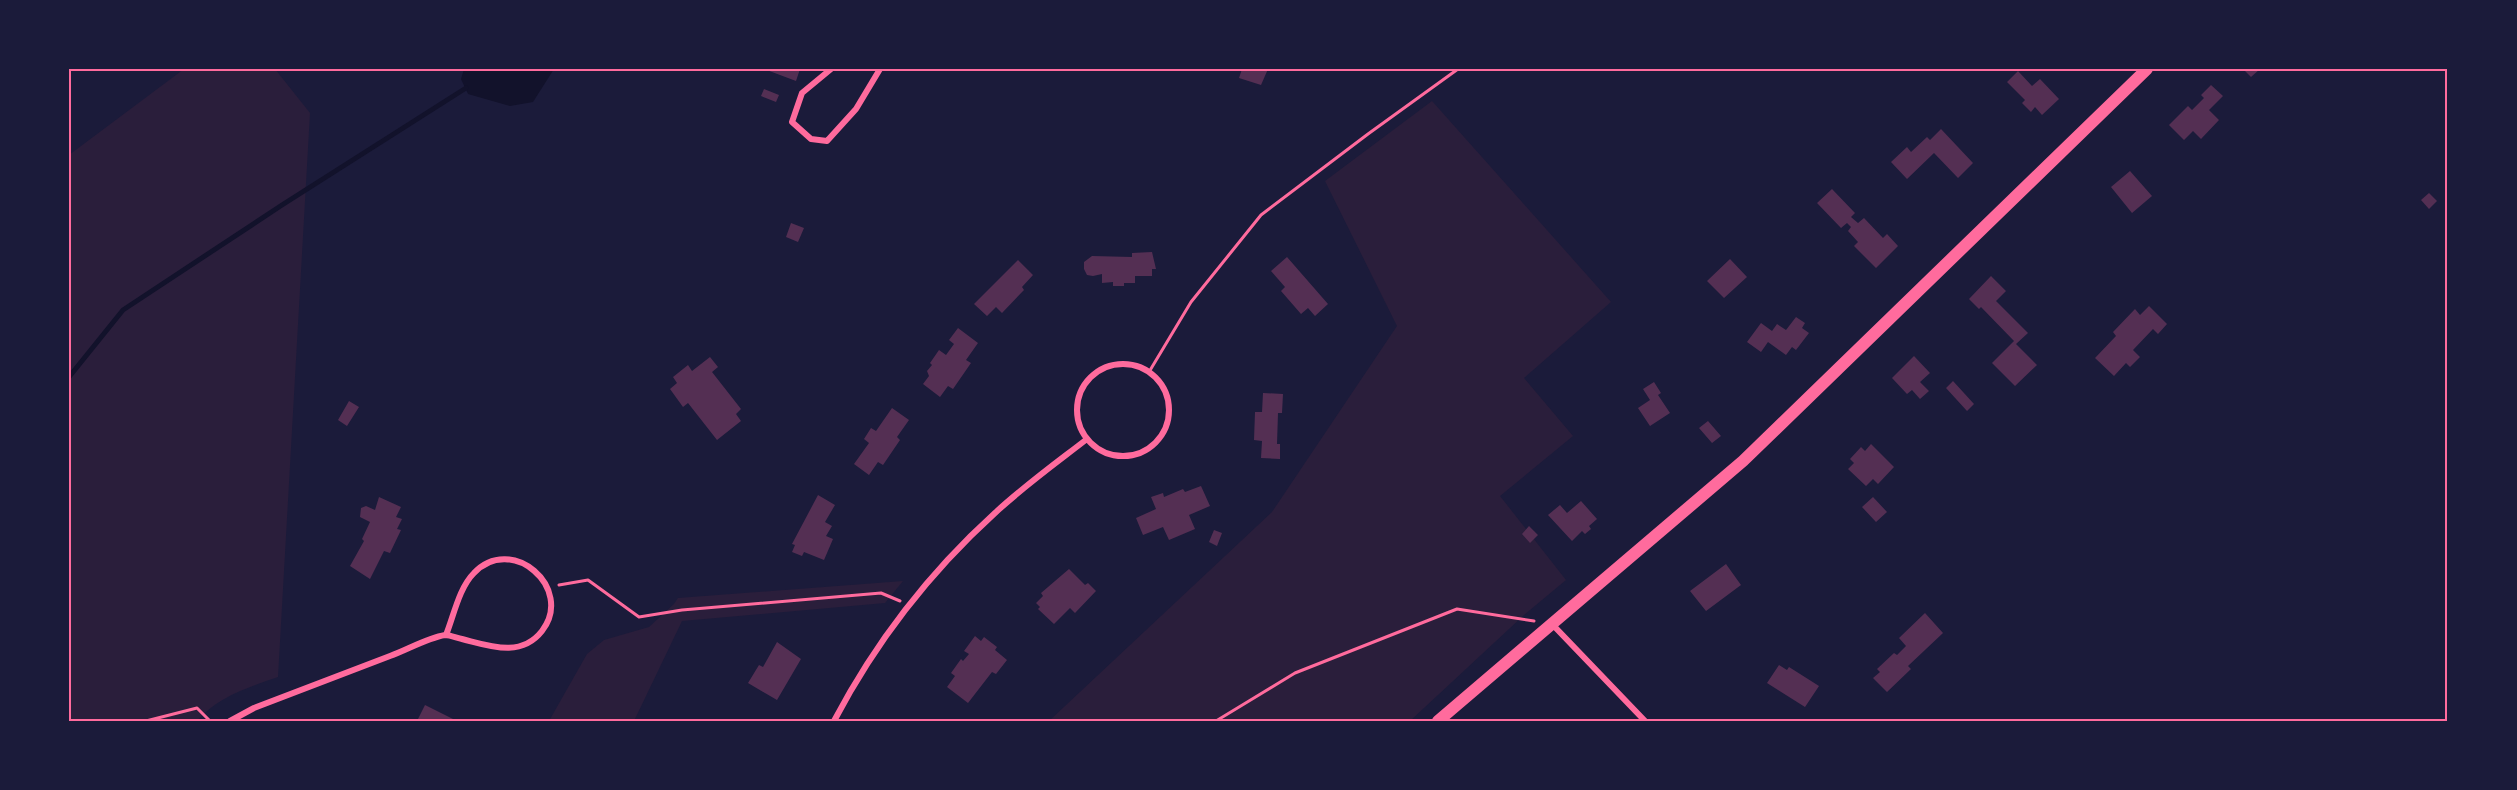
<svg xmlns="http://www.w3.org/2000/svg" width="2517" height="790" viewBox="0 0 2517 790" font-family="'Sofia Sans Condensed',sans-serif">
<style>
.green{fill:#2a1e3b}
.water{fill:#12122b}
.lines{fill:none;stroke-linecap:round;stroke-linejoin:round}
.stream{stroke:#12122b;stroke-width:5}
.building{fill:#542f53}
.path{stroke:#ff6b9d;stroke-width:3}
.minor{stroke:#ff6b9d;stroke-width:6}
.secondary{stroke:#ff6b9d;stroke-width:12}
.neatline{fill:none;stroke:#ff6b9d;stroke-width:2}
</style>
<rect width="100%" height="100%" fill="#1b1b3a"/>
<path class="green" d="M184,69H275L310,113L278,677C249,687 217,697 197,721H69V155Z
M1432,101L1611,302L1524,378L1573,436L1500,496L1566,580L1524,615L1410,721H1049L1272,512L1397,326L1325,181Z
M903,581L885,603L682,621L634,721H549L587,654L604,640L649,627L674,604L678,598Z"/>
<path class="water" d="M464,69H554L533,102L510,106L468,94L461,79Z"/>
<g class="lines">
<path class="stream" d="M69,377L123,310L282,205L466,88"/>
</g>
<path class="building" d="M764,69H800L796,81Z
M1242,69H1268L1261,85L1239,78Z
M2243,69H2260L2251,77Z
M2018,71L2032,86L2040,79L2059,99L2042,115L2035,107L2031,112L2022,103L2025,100L2007,82Z
M2211,85L2223,96L2209,110L2219,120L2201,139L2193,131L2184,140L2169,125L2188,106L2192,110L2204,98L2201,95Z
M764,89L779,95L776,102L761,96Z
M1941,129L1973,163L1958,178L1934,153L1907,179L1891,162L1907,147L1911,152L1927,137L1930,140Z
M2130,171L2152,196L2132,213L2111,187Z
M1832,189L1855,213L1851,217L1858,223L1864,218L1883,238L1887,234L1898,246L1876,268L1854,246L1858,242L1848,231L1851,227L1847,223L1841,228L1817,203Z
M2429,193L2437,201L2429,209L2421,200Z
M791,223L804,228L798,242L786,237Z
M1152,252L1156,269H1152V276H1135V283H1124V286H1113V282L1102,283V274L1093,276L1087,275L1084,269V262L1092,256L1132,257V253Z
M1287,257L1328,304L1315,316L1308,308L1301,314L1281,291L1285,287L1271,271Z
M1730,259L1747,277L1724,298L1707,281Z
M1018,260L1033,275L1022,287L1024,290L1002,313L996,307L987,316L974,304Z
M1991,276L2006,291L1996,301L2028,333L2016,344L2037,365L2015,386L1992,363L2014,341L1981,307L1979,309L1969,299Z
M2149,306L2167,324L2158,334L2153,329L2133,350L2140,357L2130,367L2126,363L2114,376L2095,358L2116,336L2113,332L2135,309L2140,315Z
M1796,317L1805,323L1802,328L1809,333L1796,350L1792,347L1786,355L1768,342L1761,352L1747,342L1761,323L1772,331L1777,324L1786,330Z
M958,328L978,343L966,360L971,363L953,389L948,386L940,397L923,384L929,376L927,371L932,365L930,363L939,350L946,355L954,344L949,340Z
M1914,356L1930,373L1920,382L1929,391L1920,399L1912,390L1907,394L1892,378Z
M710,357L718,367L712,372L741,409L736,414L741,421L717,440L688,403L683,407L670,389L677,383L673,377L688,365L692,371Z
M1953,381L1974,404L1967,411L1946,388Z
M1654,382L1661,393L1658,395L1670,413L1650,426L1638,408L1650,400L1643,389Z
M1263,393L1283,394L1282,413H1278L1277,444H1280V459L1261,458L1262,441L1254,440L1255,412H1262Z
M349,401L359,407L347,426L338,420Z
M892,408L909,420L897,437L900,440L883,465L878,462L869,475L854,464L869,443L864,439L871,428L876,431Z
M1708,421L1721,436L1712,443L1699,428Z
M1871,444L1894,467L1878,484L1873,479L1866,486L1848,469L1854,463L1850,459L1861,447L1865,451Z
M1201,486L1210,506L1189,515L1195,529L1169,540L1163,527L1143,535L1136,518L1156,509L1151,497L1163,493L1164,497L1183,489L1185,492Z
M818,495L835,505L825,522L832,526L826,536L833,539L824,560L804,552L802,556L792,552L795,545L792,544Z
M379,497L401,507L396,517L402,519L397,529L401,530L390,553L384,551L370,579L350,566L364,541L362,539L370,522L360,517L361,508L366,506L375,510Z
M1873,497L1887,512L1876,522L1862,507Z
M1581,501L1597,519L1589,526L1591,529L1585,534L1582,531L1572,541L1548,515L1560,505L1567,513Z
M1529,526L1538,535L1530,543L1522,534Z
M1214,530L1222,533L1217,546L1209,542Z
M1726,564L1741,585L1706,611L1690,591Z
M1069,569L1085,585L1088,583L1096,591L1075,613L1070,608L1054,624L1038,609L1040,607L1036,603L1043,596L1041,593Z
M1925,613L1943,633L1908,666L1911,669L1887,692L1873,678L1880,672L1877,669L1894,653L1897,655L1906,646L1899,638Z
M975,636L981,641L984,637L997,647L995,650L1007,660L996,674L992,672L968,703L947,687L955,676L951,673L961,659L963,661L969,654L964,651Z
M777,642L801,659L777,700L748,683L759,665L763,667Z
M1779,665L1787,670L1789,667L1819,686L1805,707L1767,683Z
M425,705L457,721H417Z"/>
<g class="lines">
<path class="path" d="M69,70L70,69
M1149,372L1191,302L1261,215L1368,134L1458,69
M559,585L588,580L639,617L682,610L881,593L900,601
M146,721L197,708L210,721
M1216,721L1295,673L1457,609L1534,621"/>
<path class="minor" d="M831,69L802,93L792,122L811,139L827,141L856,109L880,69
M1077 410a46 46 0 1 1 92 0a46 46 0 1 1-92 0Z
M1551,623L1645,721
M230,721L254,708C299,691 344,674 390,656C407,650 427,638 445,635C450,635 457,638 462,639C490,646 521,658 542,631C575,588 511,533 474,573C459,588 454,615 446,635
M834,721C875,643 930,572 995,513C1024,486 1056,463 1087,439"/>
<path class="secondary" d="M1438,721L1743,461L2147,69"/>
</g>
<rect width="2517" height="790" fill="none" stroke="#1b1b3a" stroke-width="141"/>
<rect x="70" y="70" width="2376" height="650" class="neatline"/>
</svg>
